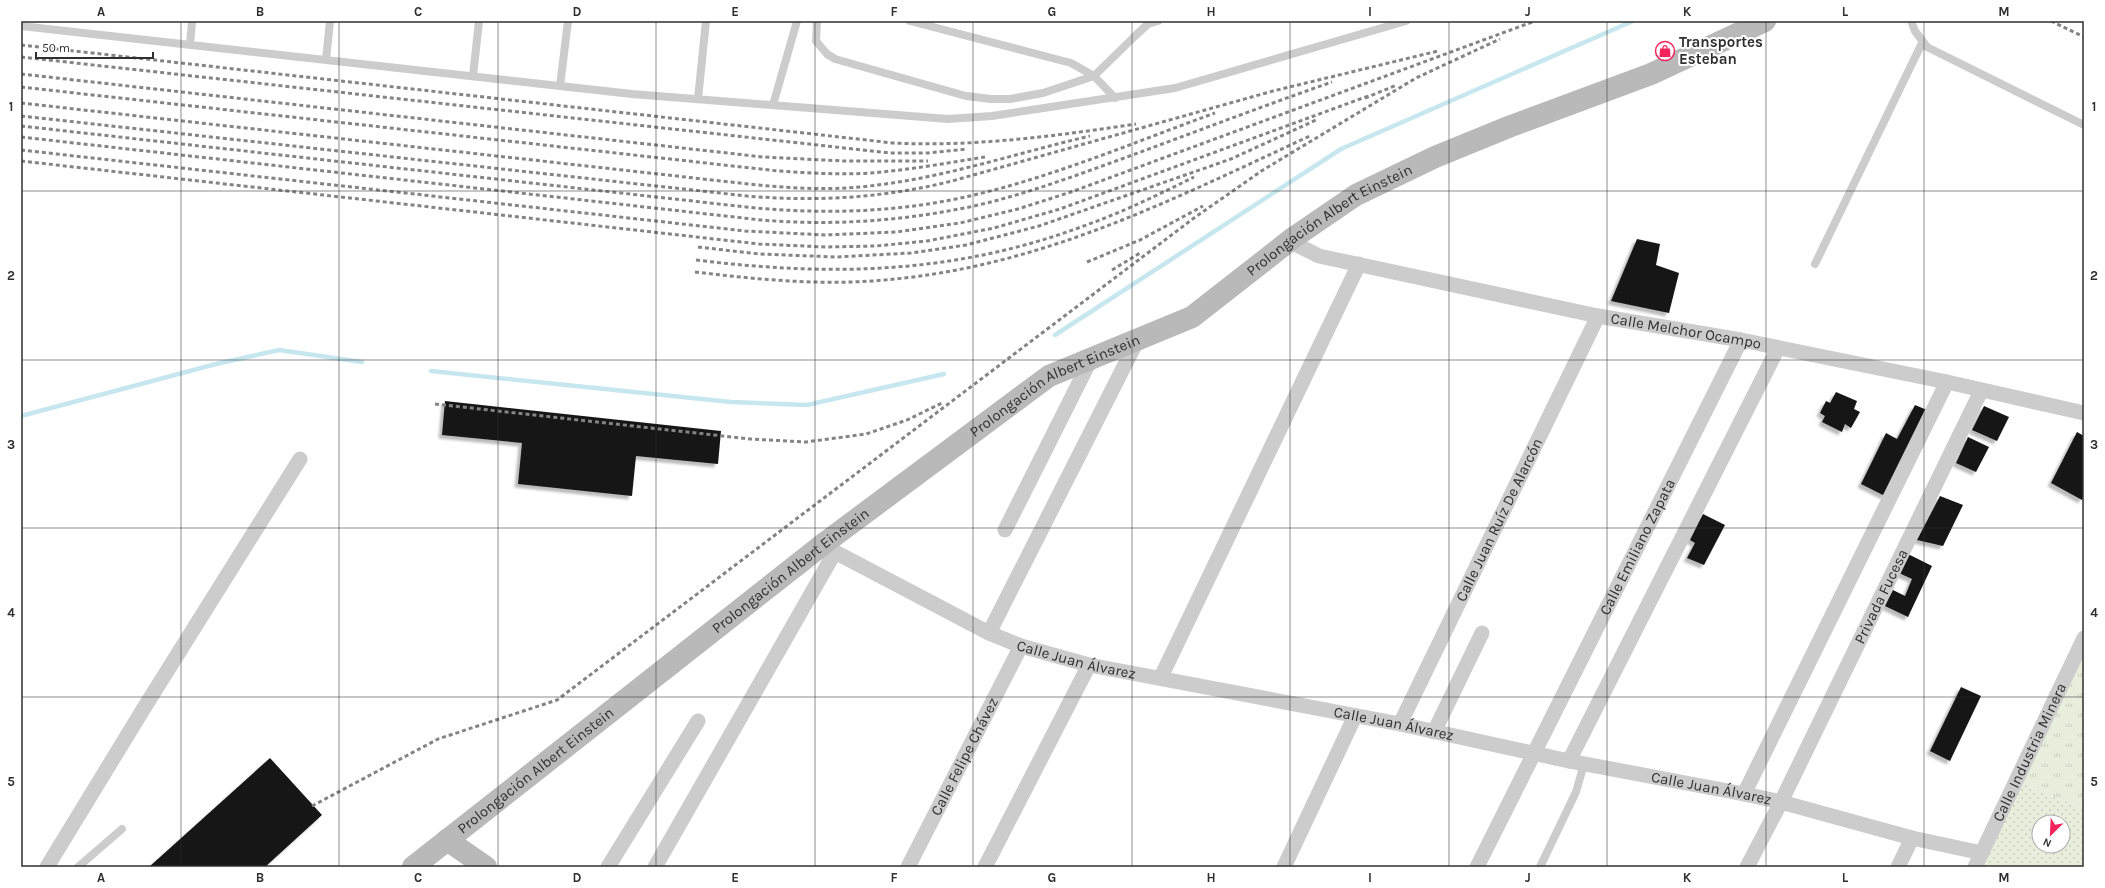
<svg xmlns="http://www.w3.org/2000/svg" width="2105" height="888" viewBox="0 0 2105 888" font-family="Karla,sans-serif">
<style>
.grass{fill:url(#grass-dots);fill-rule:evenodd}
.park{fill:url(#park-tufts)}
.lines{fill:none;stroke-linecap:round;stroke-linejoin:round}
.stream{stroke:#c7e7ef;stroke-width:4.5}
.building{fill:#161616;filter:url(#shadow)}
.lane{stroke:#ccc;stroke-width:8}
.street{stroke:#ccc;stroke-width:15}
.secondary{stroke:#b9b9b9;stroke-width:22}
.rail{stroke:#848484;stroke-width:3;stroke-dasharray:4 3;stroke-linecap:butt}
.grid{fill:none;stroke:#2f2f2f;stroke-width:1;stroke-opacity:0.55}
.labels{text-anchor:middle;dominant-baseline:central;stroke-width:4;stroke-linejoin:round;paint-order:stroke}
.poi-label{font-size:15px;font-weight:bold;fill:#2f2f2f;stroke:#fff;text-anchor:start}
.street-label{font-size:15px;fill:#2f2f2f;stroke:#fff}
.neatline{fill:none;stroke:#2f2f2f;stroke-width:1.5}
.grid-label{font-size:13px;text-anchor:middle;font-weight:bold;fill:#2f2f2f}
</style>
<defs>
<pattern id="grass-dots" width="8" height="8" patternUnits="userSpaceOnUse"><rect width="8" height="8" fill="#e9eddc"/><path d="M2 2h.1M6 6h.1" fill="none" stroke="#c8ccbd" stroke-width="1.8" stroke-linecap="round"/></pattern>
<pattern id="park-tufts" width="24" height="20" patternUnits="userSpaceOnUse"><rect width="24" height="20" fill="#e9eddc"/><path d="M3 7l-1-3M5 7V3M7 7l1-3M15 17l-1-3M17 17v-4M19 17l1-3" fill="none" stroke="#c8ccbd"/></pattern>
<filter id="shadow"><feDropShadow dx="-3.5" dy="3.5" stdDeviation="1" flood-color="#0004"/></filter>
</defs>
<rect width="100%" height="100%" fill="#fff"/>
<path class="grass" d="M2019,782L2084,809V867H1977ZM2039,822H2063V846H2039Z"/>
<path class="park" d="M2084,652V809L2019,782Z"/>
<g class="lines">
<path class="stream" d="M1055,335L1341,149L1633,21
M431,371L731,402L807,405L944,374
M21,416L216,364L279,350L362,362"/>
</g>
<path class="building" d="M1637,239L1660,244L1656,265L1679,273L1669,313L1611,301Z
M1836,392L1857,401L1854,409L1860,412L1851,428L1845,424L1842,432L1822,422L1825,416L1820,413L1826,401L1830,403Z
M445,401L721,431L718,464L636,456L632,496L518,484L522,443L442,435Z
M1915,405L1927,410L1885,496L1861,484L1886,433L1897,439Z
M1984,406L2009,417L1997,441L1972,430Z
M2077,432L2084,436V495L2082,500L2051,483Z
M1968,437L1989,447L1976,472L1956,463Z
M1940,496L1963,505L1943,546L1917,540Z
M1703,514L1725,525L1704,565L1687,558L1695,543L1690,540Z
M1908,554L1932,566L1908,617L1885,606L1893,590L1905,596L1912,579L1899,573Z
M1961,687L1981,696L1950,761L1930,751Z
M270,758L322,815L265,867H149Z"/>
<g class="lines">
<path class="lane" d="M817,21L816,41L827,54L835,59L966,96L991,99H1010L1043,93L1094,76L1135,36L1148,24L1158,21
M910,21L1071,63L1094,76L1115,98
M1911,21L1915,31L1927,47L2084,125
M21,26L632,94L948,119L992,116L1175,88L1406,21
M190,45L192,21
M326,60L330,21
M473,76L479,21
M560,86L568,21
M698,99L706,21
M773,105L797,21
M1815,264L1922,43
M78,867L122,829
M1540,867L1576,792L1584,764"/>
<g class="street">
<path id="s1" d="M1293,238L1299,246L1319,256L1598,316L1741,340L1947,382L2084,413"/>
<path d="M1005,530L1092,357"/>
<path id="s2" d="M826,542L835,552L989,633L1021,646L1089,665L1400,724L1569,761L1744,794L1781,802L1912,838L1982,853"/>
<path d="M989,633L1138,339"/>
<path d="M1161,677L1359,264"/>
<path id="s3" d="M1400,724L1598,316"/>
<path d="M1434,732L1482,633"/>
<path d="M1569,761L1778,348"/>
<path d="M1744,794L1947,382"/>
<path d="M47,867L144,708L300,459"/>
<path d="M608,867L698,721"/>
<path d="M655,867L835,552"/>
<path id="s4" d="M908,867L1021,646"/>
<path d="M985,867L1089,665"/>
<path d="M1284,867L1355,716"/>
<path id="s5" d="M1477,867L1741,340"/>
<path id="s6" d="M1747,867L1781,802L1981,391"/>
<path d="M1898,867L1912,838"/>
<path id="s7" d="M1975,867L2084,638"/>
</g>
<g class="secondary">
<path d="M447,840L486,867"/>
<path id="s8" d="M413,867L826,542L1049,376L1192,317L1293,238L1356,195L1435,157L1511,126L1651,74L1765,21"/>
</g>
<path class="rail" d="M2051,21L2084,37
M21,45L893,143C975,147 1055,136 1136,124
M21,57L890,153H928L967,149
M21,74L763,157L843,161H928
M21,87L778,171C809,173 840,175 870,173C909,170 947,163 985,157
M1365,98L1397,85
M21,103L748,184C788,188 828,191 869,186C944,178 1017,153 1090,136
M21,116L747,196C817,202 884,198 952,181L1273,91L1438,51
M21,126L746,207C815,214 883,213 951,200C1042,182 1129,144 1215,113
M21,137L761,220C832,226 904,221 974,206C1027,194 1077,175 1127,157C1195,132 1263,106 1332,82
M21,150L745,231L825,235L896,232L960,223L1018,209L1071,192L1535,21
M21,161L759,244L826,247L876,246L927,241L994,228L1060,209L1371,95
M698,247L759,254L837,257L911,253L966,245L1039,226L1231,159L1316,120
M696,260C834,277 958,274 1089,224C1125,211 1160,194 1194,177
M1087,262L1140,240L1203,206
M1112,270L1140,253
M695,272C754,279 813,285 872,281C1035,270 1167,202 1312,135
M435,404L750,439L806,442L866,434L907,420L944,402
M312,806L438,739L557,700L1194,218L1263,170L1416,78L1500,39"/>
</g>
<path class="grid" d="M181,21V867M339,21V867M498,21V867M656,21V867M815,21V867M973,21V867M1132,21V867M1290,21V867M1449,21V867M1607,21V867M1766,21V867M1924,21V867M21,191H2084M21,360H2084M21,528H2084M21,697H2084"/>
<defs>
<g id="shop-ring" transform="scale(1)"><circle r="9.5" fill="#fff" stroke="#f3245c" stroke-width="1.5"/><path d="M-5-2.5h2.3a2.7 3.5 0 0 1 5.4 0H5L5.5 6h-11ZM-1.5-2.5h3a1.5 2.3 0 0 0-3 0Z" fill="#f3245c"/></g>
</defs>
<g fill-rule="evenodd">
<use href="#shop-ring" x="1665" y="51"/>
</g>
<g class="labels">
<g class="poi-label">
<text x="1679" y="42">Transportes<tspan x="1679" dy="17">Esteban</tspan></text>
</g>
<g class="street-label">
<text stroke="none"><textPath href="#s8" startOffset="1127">Prolongación Albert Einstein</textPath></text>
<text stroke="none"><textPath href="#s1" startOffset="407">Calle Melchor Ocampo</textPath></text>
<text stroke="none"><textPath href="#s8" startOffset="804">Prolongación Albert Einstein</textPath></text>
<text stroke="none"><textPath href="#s3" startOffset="227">Calle Juan Ruíz De Alarcón</textPath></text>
<text stroke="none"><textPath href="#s5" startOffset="358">Calle Emiliano Zapata</textPath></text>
<text stroke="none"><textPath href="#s8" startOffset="480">Prolongación Albert Einstein</textPath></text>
<text stroke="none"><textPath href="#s6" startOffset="302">Privada Fucesa</textPath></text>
<text stroke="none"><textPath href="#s2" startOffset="279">Calle Juan Álvarez</textPath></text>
<text stroke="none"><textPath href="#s2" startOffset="603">Calle Juan Álvarez</textPath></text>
<text stroke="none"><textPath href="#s7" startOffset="127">Calle Industria Minera</textPath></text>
<text stroke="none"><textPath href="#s4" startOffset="124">Calle Felipe Chávez</textPath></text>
<text stroke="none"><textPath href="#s8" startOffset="156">Prolongación Albert Einstein</textPath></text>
<text stroke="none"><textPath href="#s2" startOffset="927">Calle Juan Álvarez</textPath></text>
</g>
</g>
<rect width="2105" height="888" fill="none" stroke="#ffffff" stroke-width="44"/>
<g transform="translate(2051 834) rotate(204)"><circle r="19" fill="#ffffff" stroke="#acacac"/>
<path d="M0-3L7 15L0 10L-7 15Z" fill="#f3245c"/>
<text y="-6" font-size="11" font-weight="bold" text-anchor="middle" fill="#2f2f2f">N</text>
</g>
<path d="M36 52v6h117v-6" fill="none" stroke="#2f2f2f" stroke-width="2"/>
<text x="42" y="52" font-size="12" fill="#2f2f2f" stroke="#ffffff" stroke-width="3" paint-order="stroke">50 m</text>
<rect x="22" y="22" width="2061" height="844" class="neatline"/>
<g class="grid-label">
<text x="101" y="16">A</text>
<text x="260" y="16">B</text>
<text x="418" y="16">C</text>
<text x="577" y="16">D</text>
<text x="735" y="16">E</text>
<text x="894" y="16">F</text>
<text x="1052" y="16">G</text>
<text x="1211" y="16">H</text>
<text x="1370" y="16">I</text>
<text x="1528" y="16">J</text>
<text x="1687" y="16">K</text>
<text x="1845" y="16">L</text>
<text x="2004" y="16">M</text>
<text x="11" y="111">1</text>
<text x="2094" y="111">1</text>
<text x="11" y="280">2</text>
<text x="2094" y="280">2</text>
<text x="11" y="449">3</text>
<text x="2094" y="449">3</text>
<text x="11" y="617">4</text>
<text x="2094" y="617">4</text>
<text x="11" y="786">5</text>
<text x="2094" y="786">5</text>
<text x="101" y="882">A</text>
<text x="260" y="882">B</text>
<text x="418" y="882">C</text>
<text x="577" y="882">D</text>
<text x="735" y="882">E</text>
<text x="894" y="882">F</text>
<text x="1052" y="882">G</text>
<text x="1211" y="882">H</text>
<text x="1370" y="882">I</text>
<text x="1528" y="882">J</text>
<text x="1687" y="882">K</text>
<text x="1845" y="882">L</text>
<text x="2004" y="882">M</text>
</g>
</svg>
